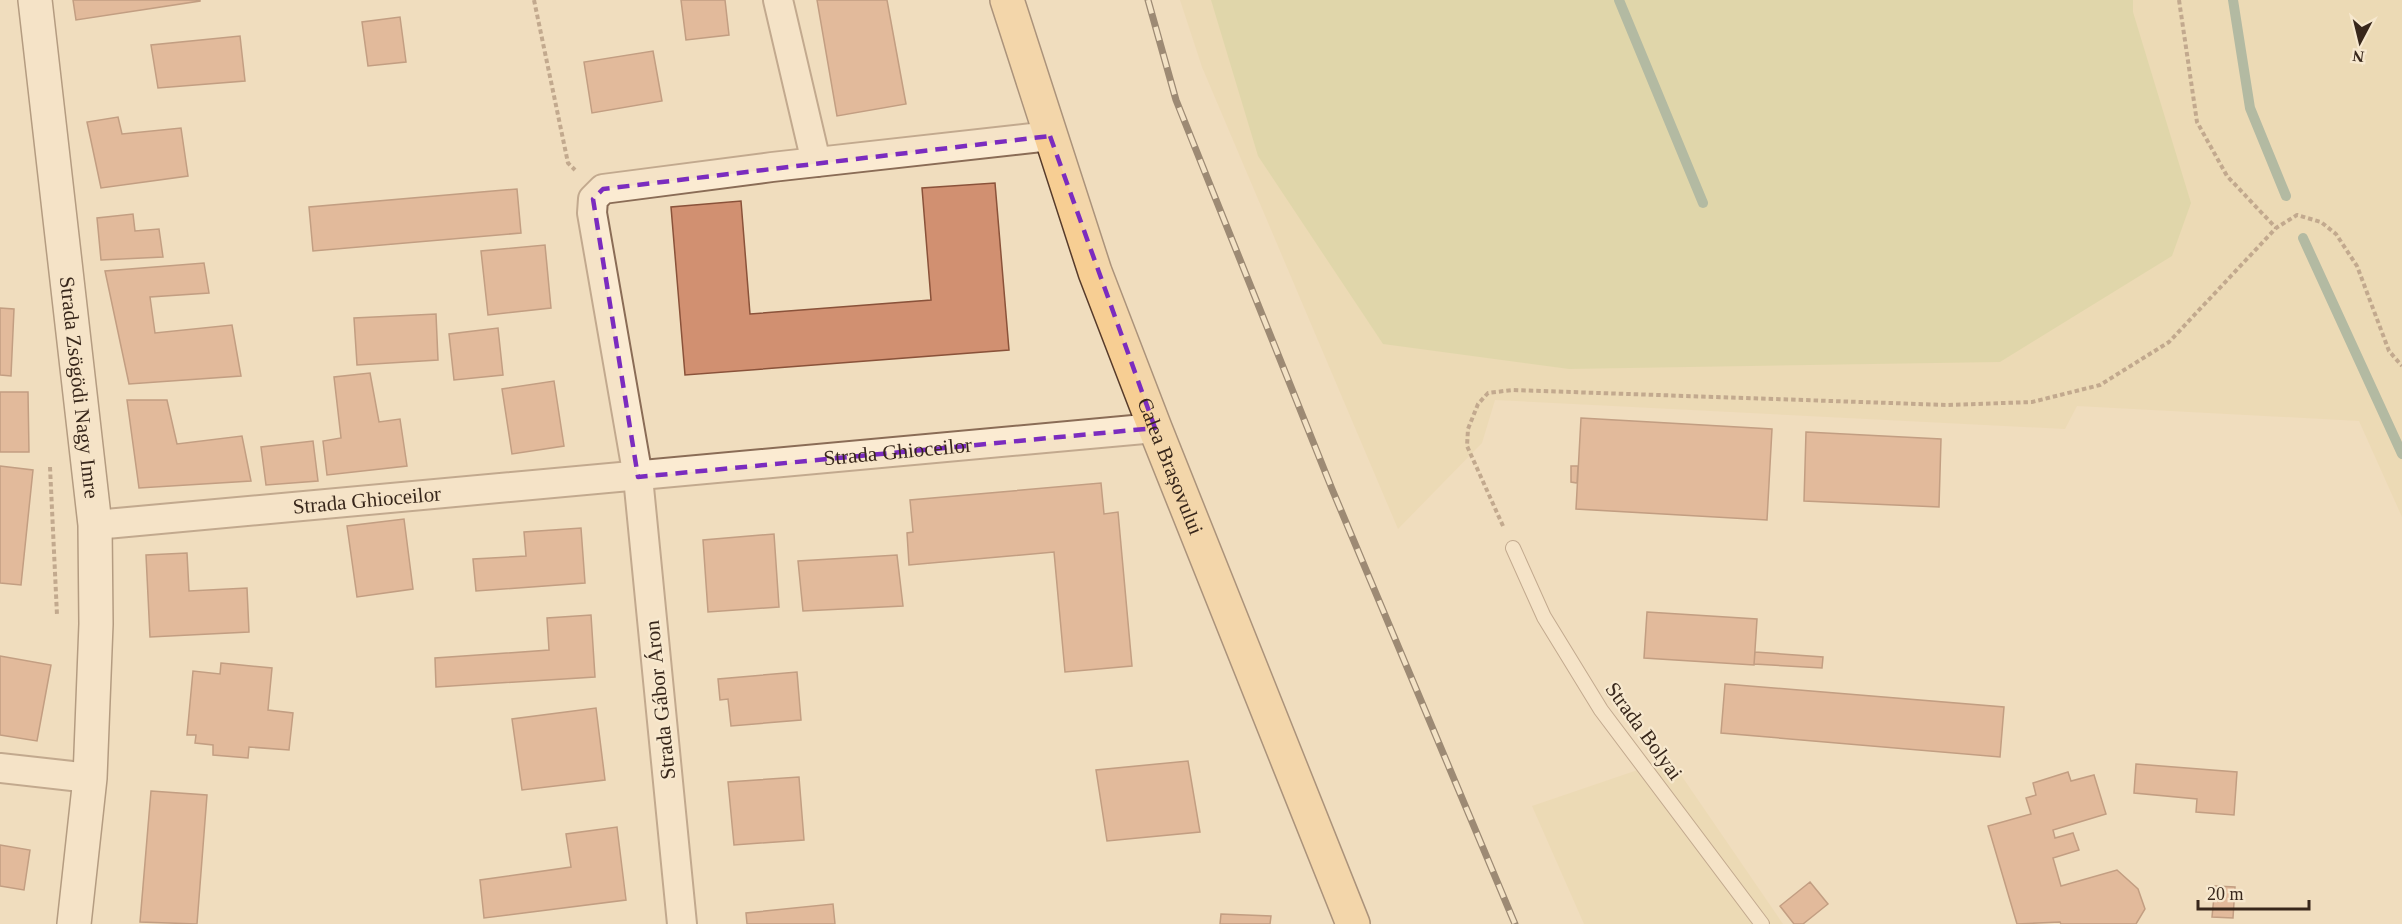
<svg xmlns="http://www.w3.org/2000/svg" width="2402" height="924" viewBox="0 0 2402 924" font-family="Georgia,serif">
<style>
.farmland{fill:#e7d7ab}
.green{fill:#cdcf92}
.lines{fill:none;stroke-linecap:round;stroke-linejoin:round}
.stream{stroke:#699082;stroke-width:10}
.building{fill:#d19071;stroke:#8a523a;stroke-width:1.5}
.service-casing{stroke:#8a6c56;stroke-width:16}
.minor-casing{stroke:#8a6c56;stroke-width:32}
.secondary-casing{stroke:#6b4e39;stroke-width:36}
.primary-casing{stroke:#573b2b;stroke-width:36}
.path{stroke:#8a6c56;stroke-width:4;stroke-dasharray:4.5 3;stroke-linecap:butt}
.service{stroke:#fbebd2;stroke-width:14}
.minor{stroke:#fbebd2;stroke-width:28}
.secondary{stroke:#fbebd2;stroke-width:33}
.primary{stroke:#f7ce93;stroke-width:33}
.rail-casing{stroke:#38271b;stroke-width:7}
.rail{stroke:#f7e8ce;stroke-width:4.5;stroke-dasharray:14;stroke-linecap:butt}
.marked{fill:none;stroke:#7b2cbf;stroke-width:4.5;stroke-dasharray:12 8;stroke-linejoin:round}
.labels{text-anchor:middle;dominant-baseline:central;stroke-width:4.5;stroke-linejoin:round;paint-order:stroke}
.street-label{font-size:21px;fill:#38271b;stroke:#f7e8ce}
</style>
<rect width="100%" height="100%" fill="#f0ddbe"/>
<path class="farmland" d="M1180,0H2402V517L2359,421L2077,406L2065,429L1495,400L1482,443L1398,529L1202,67Z
M1670,759L1783,924H1584L1532,806Z"/>
<path class="green" d="M1211,0H2133V12L2191,203L2172,256L2000,362L1569,369L1383,344L1258,156Z"/>
<g class="lines">
<path class="stream" d="M1619,0L1703,203
M2233,0L2250,108L2286,196
M2303,238L2402,454"/>
</g>
<path class="building" d="M73,0H200V1L76,20Z
M681,0H725L729,35L686,40Z
M817,0H887L906,104L837,116Z
M400,17L406,62L368,66L362,22Z
M240,36L245,81L158,88L151,45Z
M653,51L662,101L592,113L584,62Z
M118,117L122,134L181,128L188,176L101,188L87,122Z
M995,183L1009,350L685,375L671,207L741,201L750,314L931,300L922,188Z
M517,189L521,233L313,251L309,207Z
M133,214L135,231L159,229L163,257L101,260L97,218Z
M545,245L551,308L488,315L481,251Z
M204,263L209,293L150,297L155,333L232,325L241,376L129,384L105,271Z
M0,308L14,309L11,376L0,375Z
M436,314L438,360L357,365L354,318Z
M498,328L503,375L454,380L449,334Z
M370,373L379,422L400,419L407,466L327,475L323,441L341,438L334,377Z
M554,381L564,446L512,454L502,389Z
M0,392H28L29,452H0Z
M127,400H167L177,444L242,436L251,481L139,488Z
M1581,418L1772,429L1767,520L1576,509Z
M1806,432L1941,439L1939,507L1804,501Z
M313,441L318,481L266,485L261,447Z
M0,466L33,470L21,585L0,583Z
M1571,466H1578L1577,483L1571,482Z
M1101,483L1104,514L1118,512L1132,666L1065,672L1054,552L909,565L907,533L913,532L910,500Z
M404,519L413,589L357,597L347,526Z
M581,528L585,583L476,591L473,559L526,556L524,532Z
M774,534L779,607L708,612L703,540Z
M187,553L189,591L247,588L249,632L150,637L146,555Z
M897,555L903,606L803,611L798,561Z
M1647,612L1757,619L1754,665L1644,658Z
M591,615L595,677L436,687L435,658L549,650L547,618Z
M1755,652L1823,657L1822,668L1754,664Z
M0,656L51,665L37,741L0,735Z
M221,663L272,668L268,710L293,713L289,750L249,747L248,758L213,755V745L195,743L196,735H187L193,671L220,674Z
M797,672L801,720L731,726L728,699L720,700L718,679Z
M1725,684L2004,707L2000,757L1721,733Z
M596,708L605,780L522,790L512,719Z
M1188,761L1200,832L1107,841L1096,770Z
M2136,764L2237,772L2234,815L2196,812L2197,799L2134,793Z
M2068,772L2071,781L2094,775L2106,814L2053,830L2055,838L2073,833L2079,850L2053,858L2061,886L2117,870L2138,889L2145,909L2136,924H2061L2060,922L2017,924L1988,826L2031,814L2026,798L2036,795L2033,783Z
M799,777L804,840L734,845L728,782Z
M151,791L207,795L197,924L140,922Z
M617,827L626,900L484,918L480,880L571,867L566,834Z
M0,845L30,850L24,890L0,886Z
M1810,882L1828,904L1803,924H1794L1780,906Z
M2215,886L2235,887L2233,918L2212,917Z
M833,904L835,924H747L746,913Z
M1221,914L1271,916L1270,924H1220Z"/>
<g class="lines">
<g class="service-casing">
<path id="service" d="M1513,548L1544,617L1601,710L1762,924"/>
</g>
<g class="minor-casing">
<g id="minor">
<path d="M778,0L816,162"/>
<path id="s1" d="M95,525L1155,428"/>
<path d="M0,768L90,778"/>
<path d="M682,924L638,477L592,213L593,199L603,189L772,167L1050,136"/>
</g>
</g>
<g class="secondary-casing">
<g id="secondary">
<path id="s2" d="M35,0L95,525L96,624L90,778L74,924"/>
</g>
</g>
<g class="primary-casing">
<g id="primary">
<path id="s3" d="M1007,0L1095,272L1155,428L1353,924"/>
</g>
</g>
<path class="path" d="M534,0L568,163L575,170
M2179,0L2197,122L2227,176L2276,228
M50,467L57,615
M1503,526L1467,446L1468,429L1478,404L1488,393L1512,390L1948,405L2032,402L2100,385L2169,342L2276,228L2297,215L2321,222L2336,234L2357,266L2389,351L2402,366"/>
<use href="#service" class="service"/>
<use href="#minor" class="minor"/>
<use href="#secondary" class="secondary"/>
<use href="#primary" class="primary"/>
<g class="rail-casing">
<path id="rail" d="M1148,0L1176,100L1332,489L1515,924"/>
</g>
<use href="#rail" class="rail"/>
</g>
<path d="M0 0H2402V924H0ZM1050,136L1155,428L638,477L593,199L603,189Z" fill="#f0ddbe" fill-opacity=".55" fill-rule="evenodd"/>
<path class="marked" d="M1050,136L1155,428L638,477L593,199L603,189Z"/>
<g class="labels">
<g class="street-label">
<text stroke="none"><textPath href="#s2" startOffset="390">Strada Zsögödi Nagy Imre</textPath></text>
<text stroke="none"><textPath href="#s1" startOffset="806">Strada Ghioceilor</textPath></text>
<text stroke="none"><textPath href="#s3" startOffset="494">Calea Brașovului</textPath></text>
<text stroke="none"><textPath href="#s1" startOffset="273">Strada Ghioceilor</textPath></text>
<text transform="translate(660 700) rotate(-96)">Strada Gábor Áron</text>
<text transform="translate(1644 731) rotate(54)">Strada Bolyai</text>
</g>
</g>
<g transform="translate(2360 42) rotate(187)" stroke="#f7e8ce" stroke-width="4.5" paint-order="stroke">
<path d="M0-4.5L10 22L0 15L-10 22Z" fill="#38271b"/>
<text y="-9" font-size="16" font-weight="bold" text-anchor="middle" fill="#38271b">N</text>
</g>
<path d="M2198 900v9h111v-9" fill="none" stroke="#38271b" stroke-width="3"/>
<text x="2207" y="900" font-size="18" fill="#38271b" stroke="#f7e8ce" stroke-width="4.5" paint-order="stroke">20 m</text>
</svg>
